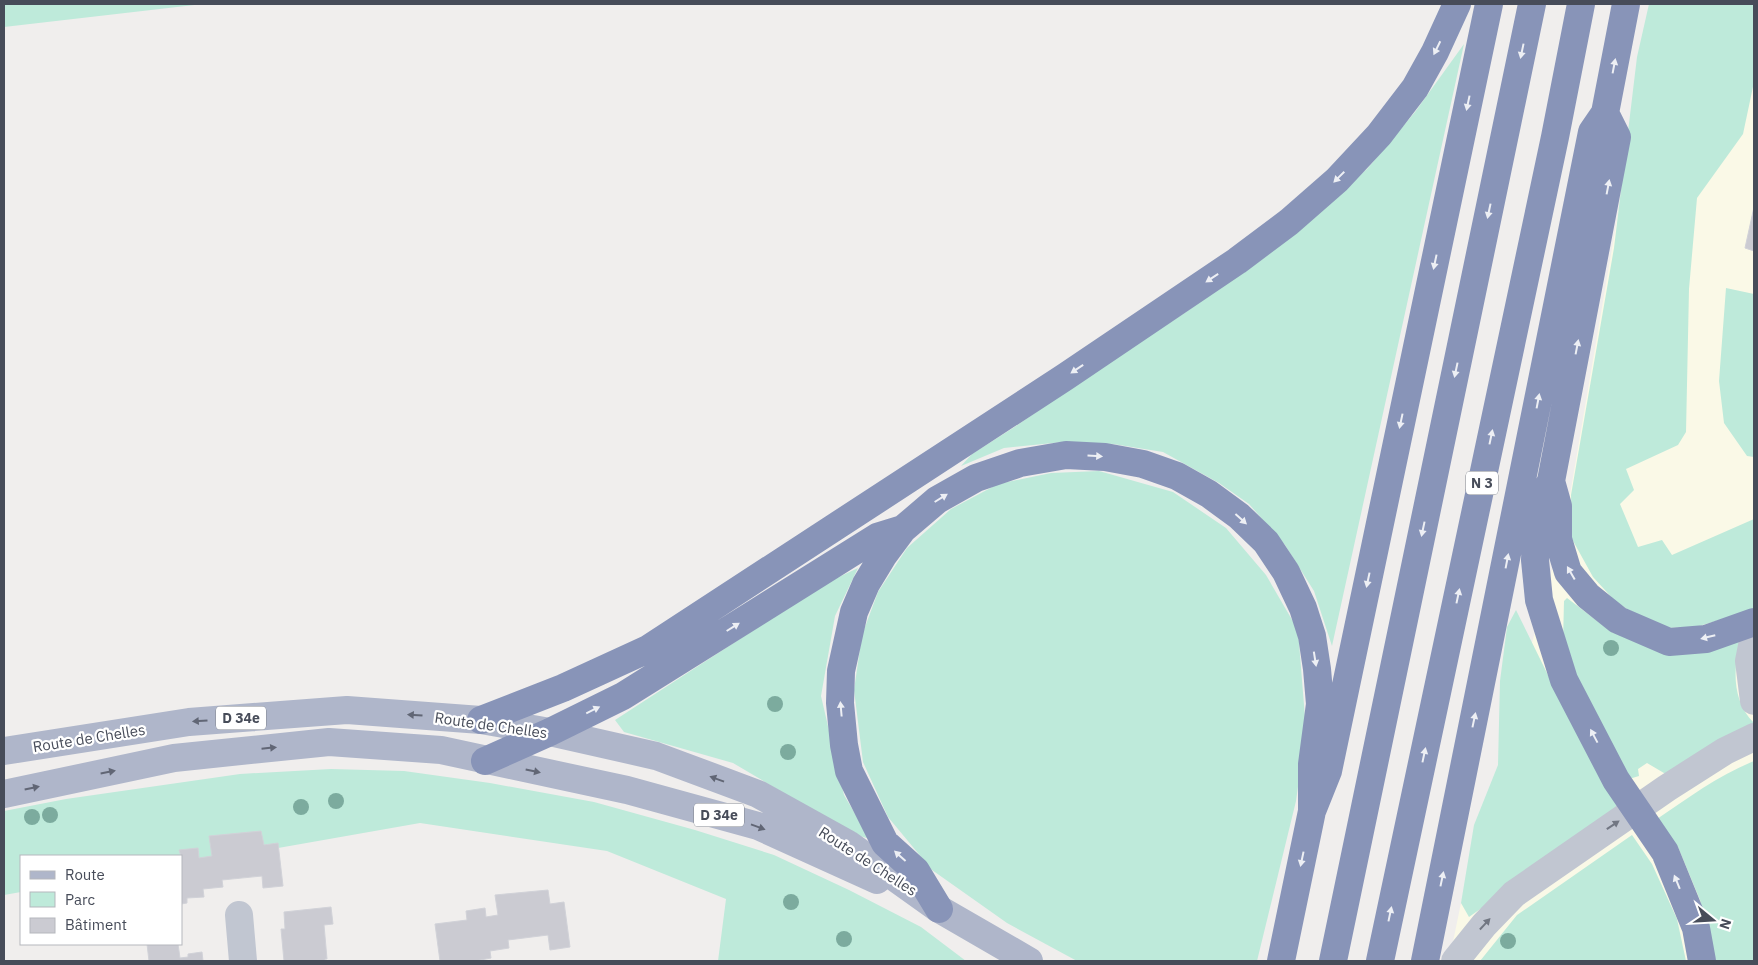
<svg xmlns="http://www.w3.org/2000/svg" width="1758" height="965" viewBox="0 0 1758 965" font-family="'IBM Plex Sans',sans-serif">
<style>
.commercial{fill:#faf9e7}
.green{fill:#beeada}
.building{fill:#cbcbd2;stroke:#d1d2d8}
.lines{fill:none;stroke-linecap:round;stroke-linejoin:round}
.street{stroke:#c1c6d1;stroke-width:28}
.primary{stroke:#afb6ca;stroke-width:28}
.highway{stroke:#8894b8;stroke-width:28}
.tree{fill:#7cab9e}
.oneway{fill:#edeff4}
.oneway2{fill:#616675}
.oneway3{fill:#727783}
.labels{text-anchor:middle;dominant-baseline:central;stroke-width:4.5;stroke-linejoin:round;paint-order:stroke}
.shield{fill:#fff;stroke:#7e828b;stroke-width:1}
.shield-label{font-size:14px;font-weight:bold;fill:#474c59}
.street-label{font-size:15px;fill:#474c59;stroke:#fff}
</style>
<rect width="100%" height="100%" fill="#f0eeed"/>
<path class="commercial" d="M1754,4V961H1449L1461,903L1566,518L1636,108Z"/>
<path class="green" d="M4,4H203L4,27Z
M1649,4H1754V82L1743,134L1697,198L1689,289L1686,432L1678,445L1626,469L1634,490L1620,504L1638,547L1662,540L1672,555L1754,519V608L1749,611L1696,627L1665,628L1639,617L1615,601L1593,577L1572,539L1571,495L1614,248L1637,57Z
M1464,44L1332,646L1314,591L1285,545L1249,504L1219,483L1163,452L1113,444L1063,442L1004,448L961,466L972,454L1013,428L1116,357L1186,312L1286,238L1367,169L1415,112Z
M1726,288L1754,294V457L1747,456L1724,423L1719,381Z
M1099,471L1173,492L1226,528L1266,575L1298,630L1306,730L1296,801L1257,961H1077L1007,923L932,870L888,817L863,762L854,690L862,635L878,592L907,548L951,509L998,484L1051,473Z
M858,568L835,616L821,696L844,795L870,839L853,834L733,763L624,732L615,720L826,583Z
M1567,598L1613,633L1740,641C1733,670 1732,701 1754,723V729L1669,776L1647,763L1638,769L1639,776L1629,779L1591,715L1563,642L1564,601Z
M1516,610L1573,726L1618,803L1615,813L1469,917L1461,903L1474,825L1498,765L1500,681L1507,627Z
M1754,761V961H1716L1700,900L1678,847L1657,819C1688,798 1719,775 1754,761Z
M331,769L404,771L490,783L594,802L695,830L774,855L849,890L921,927L966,961H718L726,899L607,851L420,823L181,865V856H21V892L4,895V811L66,799L240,774Z
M1632,835L1652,864L1677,919L1686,961H1480L1517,915Z"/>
<path class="building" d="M1754,207V251L1745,248Z
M261,831L264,845L278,843L283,886L263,888L262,876L222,880L223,887L203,889L204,897L187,898V903L181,904V856L179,850L198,848L199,858L212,856L209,836Z
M548,890L550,904L564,902L570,947L550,950L548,935L508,940L509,948L490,951L491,958L475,961H440L435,924L467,920L466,911L485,908L486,917L498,915L495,895Z
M331,907L333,924L324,925L327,959H325V961H284L281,929H285L284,912Z
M147,944H178L180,958L188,957V954L202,952L203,961H149Z"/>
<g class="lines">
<path class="street" d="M1754,636L1749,661L1754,701
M239,915L243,961
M1455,961L1484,925L1514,894L1667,788L1725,751L1754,737"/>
<path class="primary" d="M4,751L189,722L347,710L481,720L550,732L656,756L758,794L848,844L939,909L1029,961
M4,794L174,758L329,742L441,750L627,790L758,826L877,880"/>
<path class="highway" d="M1605,113L1617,137L1551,481L1537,508L1535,560L1539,600L1564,680L1616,780L1665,852L1696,928L1702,961
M1551,481L1558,506V539L1568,572L1588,596L1618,620L1669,642L1706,639L1754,622
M481,720L563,688L648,649L1065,377L1237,261L1289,222L1337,180L1379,135L1415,88L1435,52L1457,4
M485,761L550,732L623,696L877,537L903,529
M939,909L916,871L885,843L849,771L844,745L840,703L841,671L854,612L866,584L883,556L903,529L937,500L976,478L1020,463L1066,455L1105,457L1143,464L1177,476L1209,494L1239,516L1266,542L1286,572L1303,608L1312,636L1317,669L1320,704L1312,764V811
M1281,961L1312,811L1328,771L1489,4
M1333,961L1532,4
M1380,961L1555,137L1581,4
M1425,961L1592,132L1605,113L1626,4"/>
</g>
<g class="tree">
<circle cx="1611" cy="648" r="8"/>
<circle cx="775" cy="704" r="8"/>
<circle cx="788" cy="752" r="8"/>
<circle cx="336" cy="801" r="8"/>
<circle cx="301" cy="807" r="8"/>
<circle cx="50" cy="815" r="8"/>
<circle cx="32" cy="817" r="8"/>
<circle cx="791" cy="902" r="8"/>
<circle cx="844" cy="939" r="8"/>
<circle cx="1508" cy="941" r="8"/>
</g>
<defs><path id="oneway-solid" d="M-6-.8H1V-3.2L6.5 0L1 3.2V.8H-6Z" transform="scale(1.25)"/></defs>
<g class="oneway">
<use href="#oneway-solid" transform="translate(1437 48) rotate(116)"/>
<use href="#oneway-solid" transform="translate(1522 51) rotate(102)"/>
<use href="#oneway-solid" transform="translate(1614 66) rotate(-79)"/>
<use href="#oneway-solid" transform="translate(1468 103) rotate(102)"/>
<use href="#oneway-solid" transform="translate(1339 177) rotate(135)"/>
<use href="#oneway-solid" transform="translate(1608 187) rotate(-79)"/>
<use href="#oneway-solid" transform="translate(1489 211) rotate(102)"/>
<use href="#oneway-solid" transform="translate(1435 262) rotate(102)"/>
<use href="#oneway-solid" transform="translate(1212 278) rotate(146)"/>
<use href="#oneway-solid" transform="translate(1577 347) rotate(-79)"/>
<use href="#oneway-solid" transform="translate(1077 369) rotate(146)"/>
<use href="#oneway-solid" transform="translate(1456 370) rotate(102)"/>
<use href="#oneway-solid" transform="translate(1538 401) rotate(-79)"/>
<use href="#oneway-solid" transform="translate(1401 421) rotate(102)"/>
<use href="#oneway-solid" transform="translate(1491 437) rotate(-78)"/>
<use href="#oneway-solid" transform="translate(1095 456) rotate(3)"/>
<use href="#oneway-solid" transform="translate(941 498) rotate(-32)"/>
<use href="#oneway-solid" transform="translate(1241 519) rotate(42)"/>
<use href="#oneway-solid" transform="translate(1423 529) rotate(102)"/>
<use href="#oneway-solid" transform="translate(1507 561) rotate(-79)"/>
<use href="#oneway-solid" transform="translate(1571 573) rotate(-120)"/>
<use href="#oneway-solid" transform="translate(1368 580) rotate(102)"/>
<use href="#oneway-solid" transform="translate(1458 596) rotate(-78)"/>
<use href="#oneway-solid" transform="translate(733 627) rotate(-32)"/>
<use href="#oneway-solid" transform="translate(1708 637) rotate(166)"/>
<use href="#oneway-solid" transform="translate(1315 659) rotate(81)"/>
<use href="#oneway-solid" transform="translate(841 709) rotate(-95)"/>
<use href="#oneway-solid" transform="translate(593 710) rotate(-26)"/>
<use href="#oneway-solid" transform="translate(1474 720) rotate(-78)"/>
<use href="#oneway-solid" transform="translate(1594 736) rotate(-118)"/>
<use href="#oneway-solid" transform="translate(1424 755) rotate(-78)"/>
<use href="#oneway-solid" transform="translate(900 856) rotate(-138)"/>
<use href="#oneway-solid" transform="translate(1302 859) rotate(102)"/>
<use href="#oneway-solid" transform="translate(1442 879) rotate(-78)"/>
<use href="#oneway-solid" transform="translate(1677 882) rotate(-112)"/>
<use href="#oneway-solid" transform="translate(1390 914) rotate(-78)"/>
</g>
<g class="oneway2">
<use href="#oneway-solid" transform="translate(415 715) rotate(-176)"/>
<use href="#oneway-solid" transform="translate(200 721) rotate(176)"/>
<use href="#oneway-solid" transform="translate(269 748) rotate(-6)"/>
<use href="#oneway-solid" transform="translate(533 771) rotate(12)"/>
<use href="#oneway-solid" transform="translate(108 772) rotate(-11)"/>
<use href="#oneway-solid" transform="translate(717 779) rotate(-160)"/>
<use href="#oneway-solid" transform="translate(32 788) rotate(-12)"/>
<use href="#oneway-solid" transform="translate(758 827) rotate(20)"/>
</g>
<g class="oneway3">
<use href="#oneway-solid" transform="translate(1613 825) rotate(-34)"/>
<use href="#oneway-solid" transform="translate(1485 924) rotate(-47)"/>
</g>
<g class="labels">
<g class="shield">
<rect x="1466" y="471.5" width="32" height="23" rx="4"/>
<rect x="216" y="706.5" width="50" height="23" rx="4"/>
<rect x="694" y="803.5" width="50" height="23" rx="4"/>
</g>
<g class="shield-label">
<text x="1482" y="483">N 3</text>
<text x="241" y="718">D 34e</text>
<text x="719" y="815">D 34e</text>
</g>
<g class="street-label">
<text transform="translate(491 725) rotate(8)">Route de Chelles</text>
<text transform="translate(89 738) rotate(-9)">Route de Chelles</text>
<text transform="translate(868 861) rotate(33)">Route de Chelles</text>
</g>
</g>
<rect width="1758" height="965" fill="none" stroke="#474c59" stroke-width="10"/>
<rect x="20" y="855" width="162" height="90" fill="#ffffff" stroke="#b5b7bd"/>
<rect x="30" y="871" width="25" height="8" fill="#afb6ca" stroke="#b5b7bd"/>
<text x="65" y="880" font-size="15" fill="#474c59">Route</text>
<rect x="30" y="892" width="25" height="15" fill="#beeada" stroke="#b5b7bd"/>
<text x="65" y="905" font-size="15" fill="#474c59">Parc</text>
<rect x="30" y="918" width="25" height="15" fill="#cbcbd2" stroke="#b5b7bd"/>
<text x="65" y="930" font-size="15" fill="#474c59">Bâtiment</text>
<g transform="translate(1713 920) rotate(108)" stroke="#ffffff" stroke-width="4" paint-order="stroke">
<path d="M0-4L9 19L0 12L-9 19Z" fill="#474c59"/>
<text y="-8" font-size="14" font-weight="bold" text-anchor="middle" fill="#474c59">N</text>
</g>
</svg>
